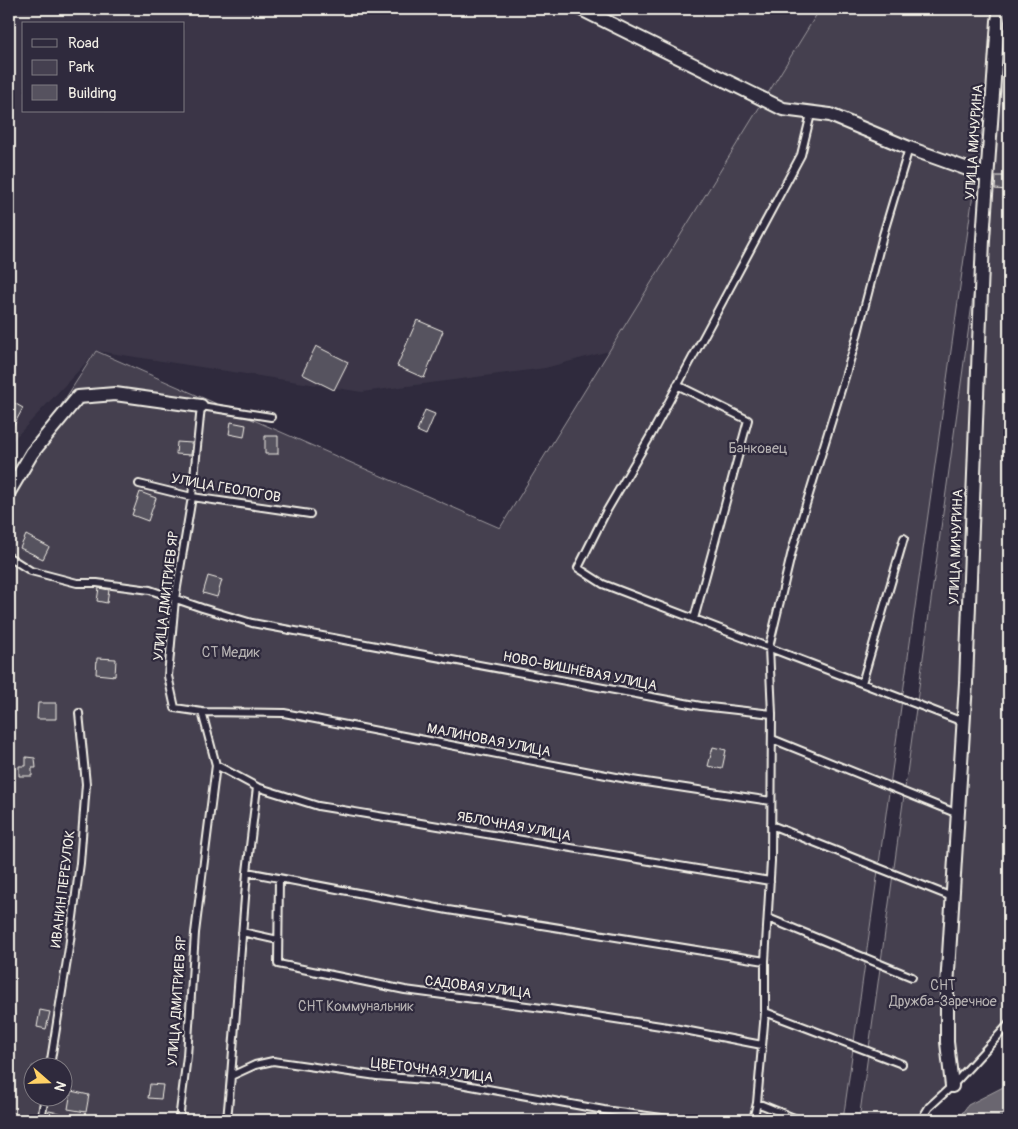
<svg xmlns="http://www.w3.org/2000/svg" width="1018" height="1129" viewBox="0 0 1018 1129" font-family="Pangolin,sans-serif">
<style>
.built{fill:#3b3647;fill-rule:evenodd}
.green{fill:#454050;stroke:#9c989c;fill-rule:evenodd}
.water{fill:#6a6670;stroke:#a19ea0}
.building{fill:#56525f;stroke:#f4f1e8}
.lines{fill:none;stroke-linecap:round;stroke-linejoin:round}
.service-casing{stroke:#f4f1e8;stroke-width:10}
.minor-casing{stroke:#f4f1e8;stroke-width:16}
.service{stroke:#2f2a3d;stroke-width:6}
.minor{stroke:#2f2a3d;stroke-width:12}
.labels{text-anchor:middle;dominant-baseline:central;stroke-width:4.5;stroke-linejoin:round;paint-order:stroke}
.street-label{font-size:14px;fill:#f4f1e8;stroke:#2f2a3d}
.park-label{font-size:14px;fill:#b7b3b3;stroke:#2f2a3d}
</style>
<rect width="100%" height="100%" fill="#2f2a3d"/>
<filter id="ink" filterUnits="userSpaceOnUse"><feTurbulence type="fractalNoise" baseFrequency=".02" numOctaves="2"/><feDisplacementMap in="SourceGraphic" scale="10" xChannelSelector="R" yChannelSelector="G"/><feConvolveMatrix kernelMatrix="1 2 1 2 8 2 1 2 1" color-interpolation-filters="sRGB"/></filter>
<g filter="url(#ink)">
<path class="built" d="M9,9H844L691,329L545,368L362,392L97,351L14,439L9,447ZM24,24H184V111H24Z"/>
<path class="green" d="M820,9H999L843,1120H757L759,1041L752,1120H9V486L96,351L500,528ZM32,1066H62V1096H32Z
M1009,37V1018L922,1120H859Z"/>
<path class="water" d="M1009,1084V1120H957L968,1105Z"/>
<path class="building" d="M996,176H1009L1008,190L995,189Z
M417,320L443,331L424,378L397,366Z
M316,346L348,362L334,390L302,374Z
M9,400L23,408L9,434Z
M425,410L435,414L426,435L417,431Z
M231,422L246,425L244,437L229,434Z
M265,436H278V454H265Z
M177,442L192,443L191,455L176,454Z
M140,492L156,498L148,521L132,515Z
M26,535L49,547L43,559L20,548Z
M208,576L222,580L217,597L203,593Z
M99,588L109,590L107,603L97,601Z
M97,658L116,659L115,676L96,674Z
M38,703H56V719H37Z
M713,747L726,750L722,769L708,766Z
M26,757L35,758L36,768H32V776H19V766H26Z
M40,1010L50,1012L46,1029L37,1027Z
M150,1084L163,1085L161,1099L148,1098Z
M71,1091L89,1095L86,1112L68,1109Z
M49,1111L74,1116V1120H47Z"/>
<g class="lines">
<g class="service-casing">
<path id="service" d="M811,114L801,155L651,435L606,512L578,568L603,584L963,722
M677,385L748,420L694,619
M139,484L192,497L310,514
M9,557L31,571L77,583H97L150,590L202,608L252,623L701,706L772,714L771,861L765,961V1012L757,1103
M862,683L904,538
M202,712L284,713L632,780L771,801
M772,714L769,647L793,547L855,344L883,235L909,148
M772,739L958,814
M257,787L318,806L770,881
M771,825L952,897
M247,872L448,910L765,961
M279,878L278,964L405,990L550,1009L674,1028L762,1045
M768,918L912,977
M242,932L278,940
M765,1012L902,1064
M50,1066L69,948L80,863L86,784L79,713
M231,1076L247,872L257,787L216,765L202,712L175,708L168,676L175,599L192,497L201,406L271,417
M41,1120L45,1096
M179,1120L187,1056L195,933L216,765
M227,1120L231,1076L255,1065L273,1061L377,1076L449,1082L604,1110L676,1120
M753,1120L757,1103L799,1120
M921,1120L929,1107L952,1086L1009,1024"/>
</g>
<g class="minor-casing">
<path id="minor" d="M581,9L783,109L830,115L909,148L987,176
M9,492L32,453L78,397L115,394L201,406
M952,1086L947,1042V987L966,683L983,239L998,21L1000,9"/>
</g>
<use href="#service" class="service"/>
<use href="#minor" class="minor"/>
</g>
</g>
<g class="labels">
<g class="street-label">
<text transform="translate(974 142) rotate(-86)">УЛИЦА МИЧУРИНА</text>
<text transform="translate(226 488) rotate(10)">УЛИЦА ГЕОЛОГОВ</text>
<text transform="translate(956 547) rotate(-88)">УЛИЦА МИЧУРИНА</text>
<text transform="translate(166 596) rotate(-83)">УЛИЦА ДМИТРИЕВ ЯР</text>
<text transform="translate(580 671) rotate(11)">НОВО-ВИШНЁВАЯ УЛИЦА</text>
<text transform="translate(489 740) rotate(11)">МАЛИНОВАЯ УЛИЦА</text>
<text transform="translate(514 826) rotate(10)">ЯБЛОЧНАЯ УЛИЦА</text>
<text transform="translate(63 889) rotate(-83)">ИВАНИН ПЕРЕУЛОК</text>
<text transform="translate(478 987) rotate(7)">САДОВАЯ УЛИЦА</text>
<text transform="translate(177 1001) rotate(-86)">УЛИЦА ДМИТРИЕВ ЯР</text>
<text transform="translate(432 1070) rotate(7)">ЦВЕТОЧНАЯ УЛИЦА</text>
</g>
<g class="park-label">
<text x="758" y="448">Банковец</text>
<text x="231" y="652">СТ Медик</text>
<text x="943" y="985">СНТ<tspan x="943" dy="16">Дружба-Заречное</tspan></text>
<text x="356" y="1006">СНТ Коммунальник</text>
</g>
</g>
<rect width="1018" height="1129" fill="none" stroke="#2f2a3d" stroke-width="30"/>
<rect x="15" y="15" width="988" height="1099" fill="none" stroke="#f4f1e8" stroke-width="2" filter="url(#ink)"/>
<rect x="22" y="22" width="162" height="90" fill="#2f2a3d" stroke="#7e7a81"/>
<rect x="32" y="39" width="25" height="8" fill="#2f2a3d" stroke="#7e7a81"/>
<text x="68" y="48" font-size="15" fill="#f4f1e8">Road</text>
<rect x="32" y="60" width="25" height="15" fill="#454050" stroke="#7e7a81"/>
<text x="68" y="72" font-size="15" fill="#f4f1e8">Park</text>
<rect x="32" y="85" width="25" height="15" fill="#56525f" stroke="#7e7a81"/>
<text x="68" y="98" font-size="15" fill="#f4f1e8">Building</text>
<g transform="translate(48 1082) rotate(110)"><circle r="24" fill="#2f2a3d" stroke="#7e7a81"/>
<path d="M0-4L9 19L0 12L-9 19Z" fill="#ffd166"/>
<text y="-8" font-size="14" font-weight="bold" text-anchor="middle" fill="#f4f1e8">N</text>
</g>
</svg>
